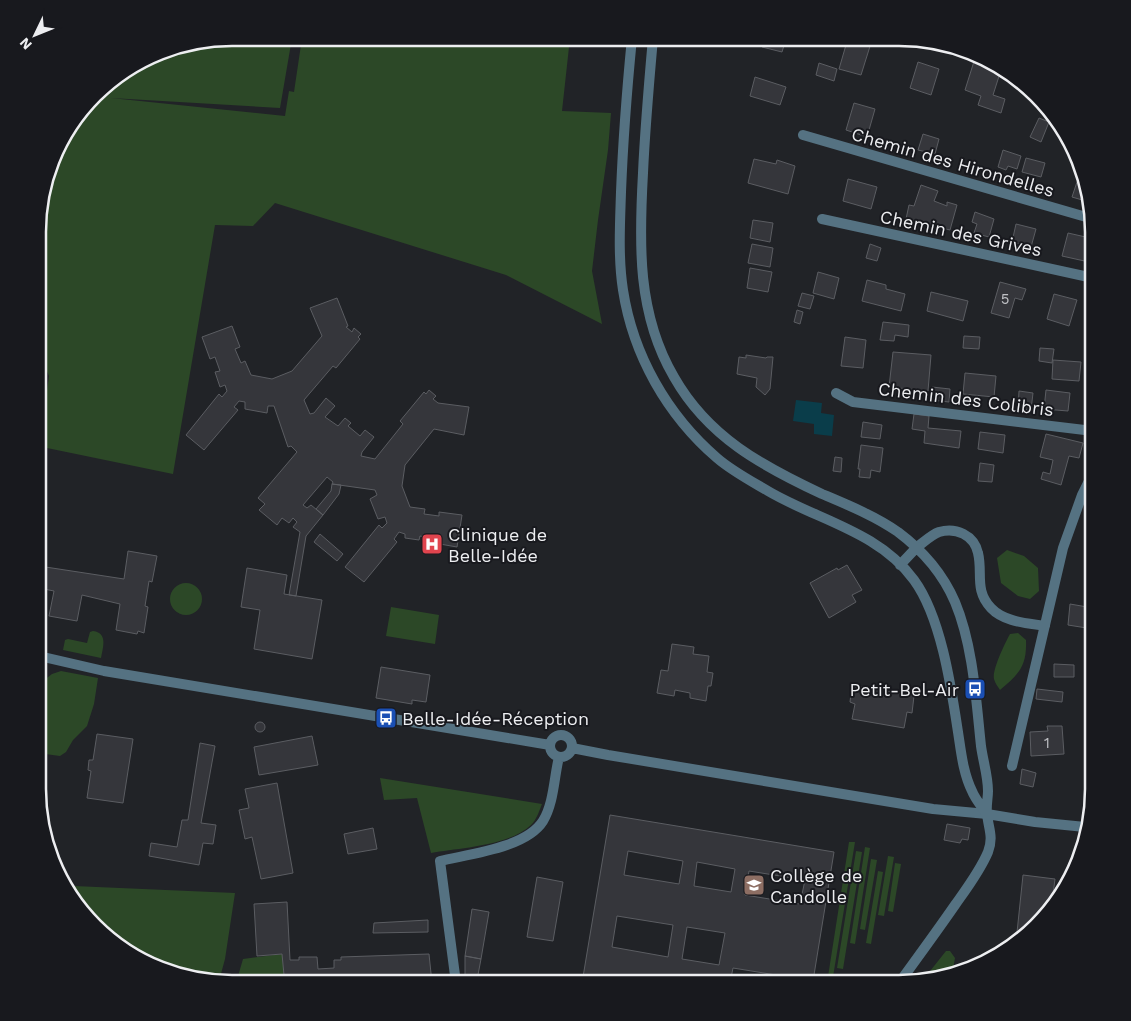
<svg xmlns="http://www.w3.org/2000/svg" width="1131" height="1021" viewBox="0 0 1131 1021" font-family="'Work Sans',sans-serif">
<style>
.green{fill:#2c4827}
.water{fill:#0a3d4a}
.building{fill:#35363b;stroke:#5b5d62;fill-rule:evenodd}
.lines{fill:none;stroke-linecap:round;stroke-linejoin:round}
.minor{stroke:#557282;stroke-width:10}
.tertiary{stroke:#557282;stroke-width:10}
.labels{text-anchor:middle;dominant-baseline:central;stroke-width:4;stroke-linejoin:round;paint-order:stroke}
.number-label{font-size:15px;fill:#bfc0c4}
.street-label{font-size:18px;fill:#edeef1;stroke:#18191e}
.poi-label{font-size:18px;fill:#edeef1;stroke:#18191e;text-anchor:start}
.rim{fill:none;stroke:#edeef1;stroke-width:2.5}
</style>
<rect width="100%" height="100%" fill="#212327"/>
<path class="green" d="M232,38H292L280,108L111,98L285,116L289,91L294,92L302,38H570L562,111L611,113L608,150L598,220L592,271L602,324L506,275L275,203L253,226L215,225L173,474L47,448L40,440L49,376L40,356L41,194L64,134L104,86L169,48Z
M1007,550L1024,556L1038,568L1039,591L1030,599L1018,596L1001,583L997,558Z
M170 599a16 16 0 1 1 32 0a16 16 0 1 1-32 0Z
M391,607L439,615L435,644L386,636Z
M93,631C108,633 103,647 101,658L63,650L65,640L68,639L87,643L90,632Z
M1018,633L1026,640C1027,666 1019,674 1000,690C998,687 995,683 994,679C992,670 1005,643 1010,634Z
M61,671L98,678L94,704L87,726L73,740L66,752L60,756L38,753L39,684L52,674Z
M380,778L542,804C539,811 537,819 531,825C509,846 460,848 431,853L417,798L384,800Z
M849,842H855L832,983H827Z
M865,847L870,848L855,944L850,943Z
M856,851L862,852L843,969L837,968Z
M888,856L894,857L884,916L878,915Z
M871,859L877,860L865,930L860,929Z
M895,863L901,864L893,912L888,911Z
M878,871L883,872L871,944L866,943Z
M74,886L235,893L225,959L219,981L146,964L86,917L72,895Z
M946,951H950L955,958L952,974L923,980Z
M282,954L284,975H288L289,981H292L293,983H236L243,959Z"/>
<path class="water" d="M796,400L822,403L821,413L834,415L832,436L814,434V424L793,421Z"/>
<path class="building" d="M764,38H781L780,41L785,42L782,52L762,47Z
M848,38L871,43L861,75L839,69Z
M976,55L985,58L1001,70L993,95L1005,99L1001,113L978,105L981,96L965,90Z
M918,62L939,69L931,95L910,88Z
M819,63L837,69L834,81L816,75Z
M755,77L786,87L780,105L750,96Z
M854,103L875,109L867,137L846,130Z
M1039,118L1049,122L1041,142L1030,137Z
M923,134L939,139L935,154L918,150Z
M1003,150L1021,156L1017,169L1008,166L1006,170L998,167Z
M1026,158L1045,163L1041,177L1022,172Z
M754,159L776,164L777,160L795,166L788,194L748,183Z
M848,179L877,187L871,209L843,201Z
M1078,179L1084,180L1089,202L1072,197Z
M921,185L938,191L934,201L947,206V202L957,205L950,230L906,219L909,205L914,206Z
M975,212L994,219L989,237L974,233L977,224L972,222Z
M753,220L773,223L770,242L750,238Z
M1016,224L1036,229L1031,247L1012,242Z
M1068,233L1090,238L1091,234H1093V248L1089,262L1062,256Z
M752,244L773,248L770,267L748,263Z
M870,244L881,248L877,261L866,258Z
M750,268L772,272L768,292L747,288Z
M818,272L839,278L834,299L813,293Z
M867,280L886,285V289L905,294L901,311L862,301Z
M1000,282L1026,289L1022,300L1015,298L1009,318L991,313Z
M931,292L968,301L963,321L927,311Z
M802,293L814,296L810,309L798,306Z
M1054,294L1077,300L1069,326L1047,319Z
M337,298L348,326L346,327L352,332L354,328L361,334L358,337L360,339L336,368L333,366L304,400L310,414L314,413L326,398L335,406L325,417L338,426L345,418L351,423L348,426L360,436L365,430L374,437L362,452L361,456L375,459L403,424L400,421L424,392L426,394L429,390L436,396L433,399L438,403L469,407L464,435L434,429L405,465L402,486L410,507L425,509L424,514L439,516V512L462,515L457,547L434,543L435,539L420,536L419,540L405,538V534L399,532L394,539L397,542L364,582L345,567L379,525L382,528L387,523L385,517L378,519L370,499L377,495L375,490L332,484L333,482L327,477L303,505L307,508L311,505L323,515L306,536L296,596L289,595L300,532L293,527L297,522L293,518L289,523L282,518L277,525L259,510L265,504L258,498L297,452L291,446L288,447L274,406H268L267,413L245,409V402L239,401L234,407L238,410L204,450L186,435L219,394L222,397L227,391L225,385L220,387L215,372L220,371L215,357L210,359L202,337L232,326L240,347L235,349L241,363L245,361L251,375L272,379L292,371L322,336L310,308Z
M797,310L803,312L800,324L794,322Z
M883,322L909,325L908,337L895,335L894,341L880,340Z
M964,336L980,337L979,349L963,348Z
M845,337L866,340L863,368L841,366Z
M1040,348L1054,349L1052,363L1039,361Z
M893,352L931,355L928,391L889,387Z
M746,355L766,358L767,357H773L770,389L765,395L756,387L757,378L737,374L739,357L746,358Z
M1053,360L1081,362L1079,381L1052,379Z
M965,373L996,376L994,397L963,394Z
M932,387L950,389L949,402L931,400Z
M1046,390L1070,393L1068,411L1044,409Z
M1019,391L1033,393L1031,410L1018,409Z
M914,414L929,416L928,428L961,431L959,448L924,443L925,431L912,429Z
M863,422L882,425L880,439L861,437Z
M980,432L1005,435L1003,453L978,449Z
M1046,434L1083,443L1079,458L1069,456L1061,485L1041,479L1043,472L1050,474L1053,460L1040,457Z
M861,445L883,448L880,472L871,470L870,478L859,477L860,469H858Z
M835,457L842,458L841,472L833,471Z
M980,463L994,465L992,482L978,481Z
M332,484L341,485L339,494L323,515L316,509L331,491Z
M320,534L343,554L337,561L314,542Z
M128,551L157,556L152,582L149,581L145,606L148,607L144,633L138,631L137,634L116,630L120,604L82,595L77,621L49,616L54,591L39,588V566L124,579Z
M847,565L862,590L852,595L856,602L829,618L810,583L837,568L838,570Z
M247,568L287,575L284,594L322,600L312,659L254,649L260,610L241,607Z
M1070,604L1093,608V629L1068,625Z
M672,644L694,647L693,654L709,656L707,672L713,673L711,686H708L706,701L690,698V693L675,690L674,696L657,693L661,670L668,671Z
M1054,664L1074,665V677H1054Z
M381,667L430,675L426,702L412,700V704L376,698Z
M852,685L914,696L912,713L907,712L904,728L852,719L855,704L850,702Z
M1037,689L1063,692L1062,702L1036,699Z
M255 727a5 5 0 1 1 10 0a5 5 0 1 1-10 0Z
M1047,726H1062L1064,754L1031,756L1030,732L1048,731Z
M97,734L133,739L123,803L87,798L91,771L88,770L89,760H93Z
M312,736L318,765L259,775L254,747Z
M200,743L215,746L201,823L216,825L213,844L203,843L199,865L149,856L151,843L177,847L182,820H188Z
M1022,769L1036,773L1033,787L1020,784Z
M277,783L293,873L261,879L252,837L245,839L239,810L249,808L245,789Z
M610,815L834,852L813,981L733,968L730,983H582ZM628,851L683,861L679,884L624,875ZM697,862L735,869L731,892L694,886ZM749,871L805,880L800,904L745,895ZM617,916L673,925L668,957L612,947ZM687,927L725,933L719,965L682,959Z
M947,824L970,828L968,840L962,839L960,843L944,840Z
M373,828L377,849L348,854L344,834Z
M1023,875L1055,879L1052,902L1027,935L1016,942Z
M537,877L563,882L553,941L527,937Z
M287,902L290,960H299V957H317L318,969L334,968V960H341V957L429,954L432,983H293L292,981H289L288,975H284L282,954L257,956L254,904Z
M472,909L489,912L481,959L465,956Z
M428,920V932L373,933L374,923Z
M465,956L481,959L477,980L465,978Z"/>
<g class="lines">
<path class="minor" d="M803,135L1093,219
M822,219L1093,278
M836,393L853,402L1093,431
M917,547C924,542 931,535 939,532C956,527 974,535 978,553C983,573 974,590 991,608C1004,622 1027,623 1045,626
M39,656L104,671L550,745
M550 746a11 11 0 1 1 22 0a11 11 0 1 1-22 0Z
M572,748L608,755L933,809L987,814
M1012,766L1063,548L1082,495L1093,473
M456,983L440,861C469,854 526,848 543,821C554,803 554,777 559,757"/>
<path class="tertiary" d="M632,38C627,89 623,140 621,192C620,224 618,258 623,290C633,355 667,415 717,458C732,471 751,481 768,491C817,520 878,531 914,580C941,617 951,686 958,732C961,751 963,773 972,791C975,799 982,807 987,814
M653,38C649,83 645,128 643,173C639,244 637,314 674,377C708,437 762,466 822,494C848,505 875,516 898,532C922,550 943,574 955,602C973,645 976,699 981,746C983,761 988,776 988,791C988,798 986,806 987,813C988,828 994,836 988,852C980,871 967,888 955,905C937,931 918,957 899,983
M900,565L917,547
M987,814L1035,822L1085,827"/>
</g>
<defs>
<g id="hospital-square" transform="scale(1.125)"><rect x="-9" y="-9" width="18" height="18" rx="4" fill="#e0444e" stroke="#18191e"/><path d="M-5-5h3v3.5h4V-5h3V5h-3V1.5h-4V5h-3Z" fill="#fff"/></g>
<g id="bus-square" transform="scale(1.125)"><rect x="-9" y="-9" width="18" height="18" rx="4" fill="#1a4fb4" stroke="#18191e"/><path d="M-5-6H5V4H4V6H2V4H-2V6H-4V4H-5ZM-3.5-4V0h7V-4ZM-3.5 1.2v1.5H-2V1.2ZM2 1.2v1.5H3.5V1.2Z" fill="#fff"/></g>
<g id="school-square" transform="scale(1.125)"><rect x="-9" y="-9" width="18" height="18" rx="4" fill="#8d6e63" stroke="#18191e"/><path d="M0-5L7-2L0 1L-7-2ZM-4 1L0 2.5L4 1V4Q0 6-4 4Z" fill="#fff"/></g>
</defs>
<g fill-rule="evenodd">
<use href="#hospital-square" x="432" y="544"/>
<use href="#bus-square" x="975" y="689"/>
<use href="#bus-square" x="386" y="718"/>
<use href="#school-square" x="754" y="885"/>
</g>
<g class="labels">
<g class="number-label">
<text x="1005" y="299">5</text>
<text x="1047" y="743">1</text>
</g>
<g class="street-label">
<text transform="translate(953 162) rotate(16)">Chemin des Hirondelles</text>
<text transform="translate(961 233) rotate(12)">Chemin des Grives</text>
<text transform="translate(966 399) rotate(7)">Chemin des Colibris</text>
</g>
<g class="poi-label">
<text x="448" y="534">Clinique de<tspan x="448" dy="21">Belle-Idée</tspan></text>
<text x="959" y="689" text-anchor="end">Petit-Bel-Air</text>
<text x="402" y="718">Belle-Idée-Réception</text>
<text x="770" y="875">Collège de<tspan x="770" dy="21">Candolle</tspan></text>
</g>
</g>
<path d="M0 0H1131V1021H0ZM232 46H899A186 186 0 0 1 1085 232V789A186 186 0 0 1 899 975H232A186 186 0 0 1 46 789V232A186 186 0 0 1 232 46Z" fill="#18191e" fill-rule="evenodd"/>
<path class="rim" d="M232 46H899A186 186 0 0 1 1085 232V789A186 186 0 0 1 899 975H232A186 186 0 0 1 46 789V232A186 186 0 0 1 232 46Z"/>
<g transform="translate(35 35) rotate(227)" stroke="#18191e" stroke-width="4" paint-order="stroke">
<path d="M0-4L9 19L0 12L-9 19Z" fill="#edeef1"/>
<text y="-8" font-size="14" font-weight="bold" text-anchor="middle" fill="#edeef1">N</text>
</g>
</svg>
